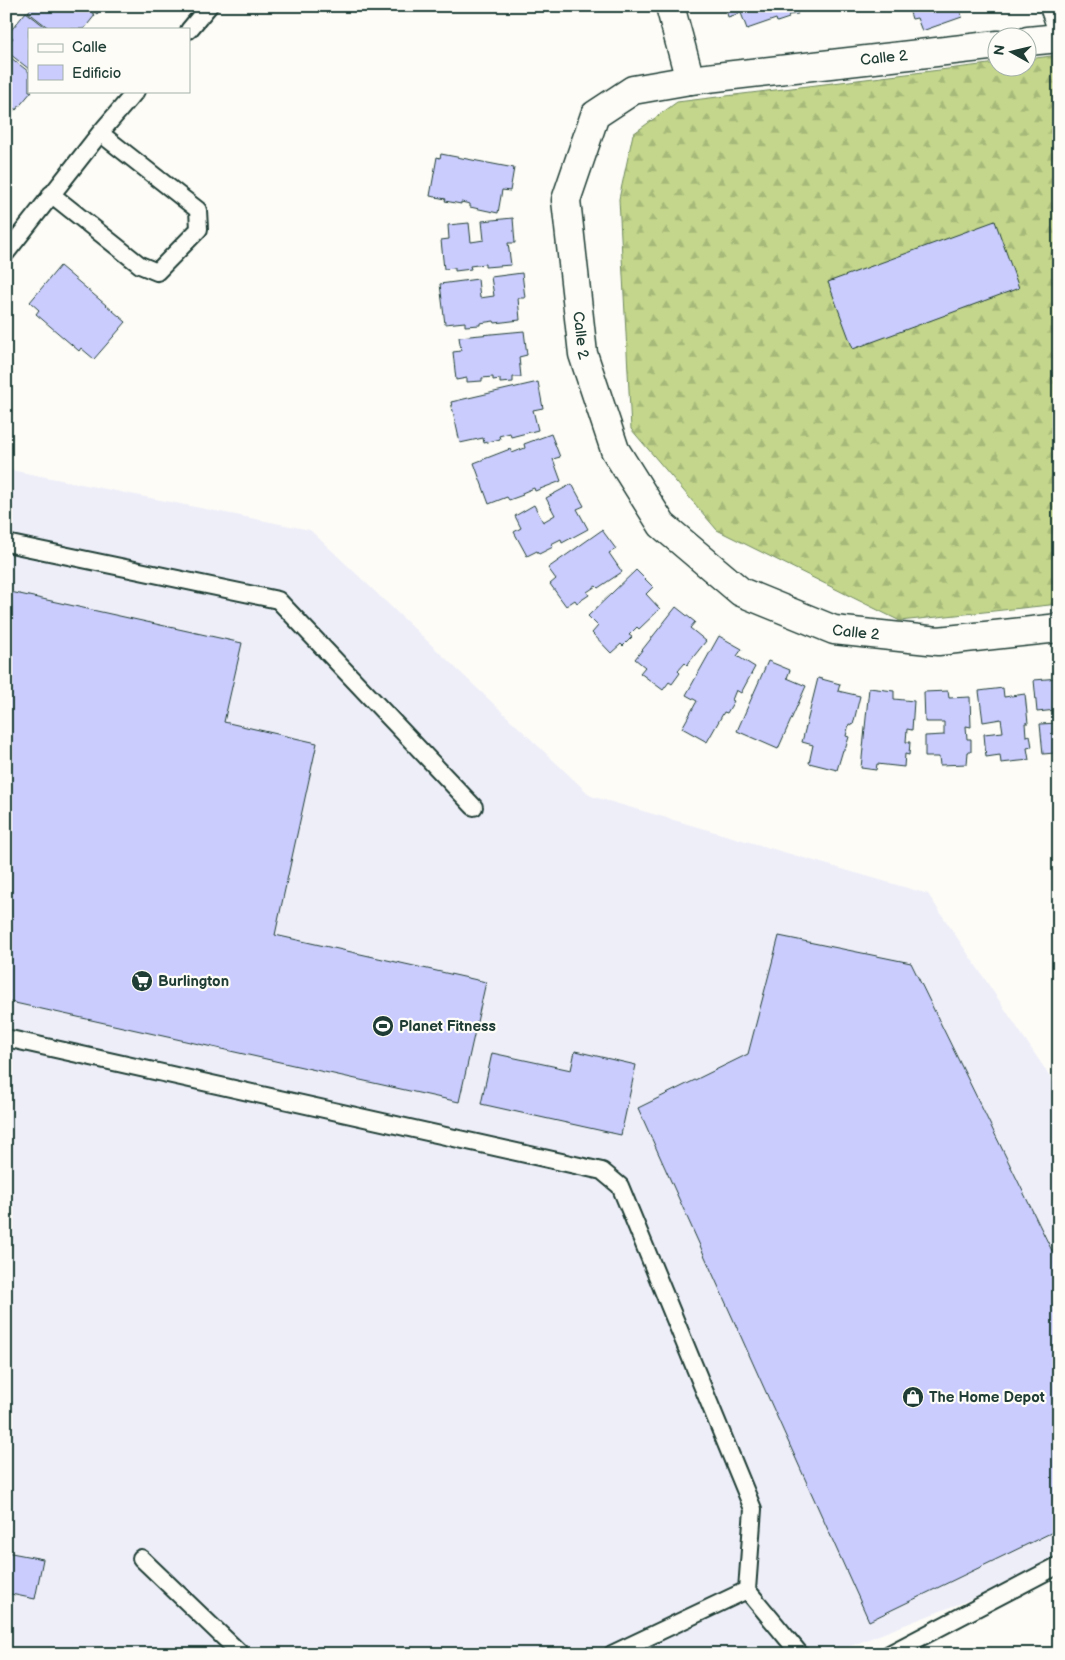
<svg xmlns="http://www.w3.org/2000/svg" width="1065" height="1660" viewBox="0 0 1065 1660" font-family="'Balsamiq Sans',sans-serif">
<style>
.built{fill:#eeeef9}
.forest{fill:url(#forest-firs);stroke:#718a60}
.building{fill:#caccfe;stroke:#1f3d34}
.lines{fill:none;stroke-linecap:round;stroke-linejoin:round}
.lane-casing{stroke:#1f3d34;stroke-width:20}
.street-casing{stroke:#1f3d34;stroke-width:31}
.lane{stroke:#fdfcf7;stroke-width:16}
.street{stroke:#fdfcf7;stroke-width:28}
.labels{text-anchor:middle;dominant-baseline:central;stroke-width:4.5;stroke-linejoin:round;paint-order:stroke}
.street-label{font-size:15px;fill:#1f3d34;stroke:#fdfcf7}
.poi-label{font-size:15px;font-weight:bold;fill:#1f3d34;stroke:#fdfcf7;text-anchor:start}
</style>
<defs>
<pattern id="forest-firs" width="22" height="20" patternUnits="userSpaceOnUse" patternTransform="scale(1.25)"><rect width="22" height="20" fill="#c3d68b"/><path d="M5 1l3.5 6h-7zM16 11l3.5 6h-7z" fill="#a7b979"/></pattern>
</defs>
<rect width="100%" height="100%" fill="#fdfcf7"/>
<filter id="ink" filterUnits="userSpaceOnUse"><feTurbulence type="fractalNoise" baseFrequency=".02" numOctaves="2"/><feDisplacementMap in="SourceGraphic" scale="10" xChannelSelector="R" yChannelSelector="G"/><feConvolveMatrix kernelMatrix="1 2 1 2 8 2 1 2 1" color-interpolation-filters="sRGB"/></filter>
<g filter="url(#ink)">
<path class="built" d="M6,469L310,530L591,796L928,894L1059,1090V1565L830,1654H6Z"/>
<path class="forest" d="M1059,55V604L900,621L717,530L631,429L619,199L633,134L677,102L997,63L998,68H1028V59Z"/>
<path class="building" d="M33,6H84L95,15L84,29H50L28,12Z
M87,6H104L97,14Z
M725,6H805L806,8L797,12L798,14L788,15L789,18L777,22L776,19L747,29L741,13L728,17Z
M908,6H959L962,17L922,31L917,18L912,19Z
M26,12L48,29H29V69L6,51V46L13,38L8,34Z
M6,54L29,72V91H32L16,110L6,102Z
M6,104L14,110L6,120Z
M441,154L514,168L510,191L502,190L498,213L470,207V204L461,202V204L445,201L446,199L430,196L437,157L440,158Z
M513,218L515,243H508L511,265L485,267V264L470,266L471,269L455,271V268L444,269L441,240L449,239L448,225L469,223L471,242L484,240L482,221Z
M995,221L1019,288L853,349L828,282Z
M60,266L126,322L94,359L81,348L79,351L36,314L39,310L30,302Z
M522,273L525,298H518L520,320L495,323L494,321L480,323V325L465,326V322L445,324L440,284L478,279L480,298L494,296L491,277Z
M524,331L527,355L519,357L521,377H513V382L500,383V379L493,380V377L482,378V381L467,382V378L456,380L453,352L461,351L459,337Z
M538,382L543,408L533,410L538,430L511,437L510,433L499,436L500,439L484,443L483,438L460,443L451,402Z
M551,434L560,457L553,459L561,481L535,491L534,488L522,493L523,495L509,500L507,497L489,504L474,463L510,449L512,453L525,448L524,444Z
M572,484L584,506L577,509L588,529L562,543L561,539L551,544L553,547L539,554L537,551L527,556L514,532L521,528L515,516L534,505L543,522L555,515L546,498Z
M602,530L616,549L609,553L622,572L598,588L596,586L587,592L589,595L577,603L575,600L566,606L550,584L556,579L548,568Z
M636,570L653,587L646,594L660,609L639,629L637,627L629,635L632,637L623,646L621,644L611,653L592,633L598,626L588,616Z
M6,591L242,643L224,722L317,743L275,935L486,982L459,1102L6,1001Z
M676,607L695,622L690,628L706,641L687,665L685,663L678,671L680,673L672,684L669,682L663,690L640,673L645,667L635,659Z
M719,636L742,649L737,656L755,667L741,693L736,690L732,700L734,701L727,713L724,712L707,742L682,728L697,701L686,695Z
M768,661L790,670L787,678L806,686L778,749L737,731Z
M818,678L840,684L838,691L860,696L853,725L849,724L846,736L849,737L845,750H843L837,770L809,763L813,745L802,742Z
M1059,678V769H1056L1055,753L1043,754L1040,724L1058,723L1056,710L1037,712L1034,680Z
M869,688L894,691V699L914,701L912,730L907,729L906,742H910L909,755L905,754L904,767L877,764L876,770L861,768Z
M1003,688L1004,697L1025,694L1028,723H1025L1026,736L1030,735L1032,747L1027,748L1029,760L1001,763L1000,755L986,757L984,734L1003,732L1001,719L983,722L979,691Z
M948,691L949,698L970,697L971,727L966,726L967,739H971V752H968L967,764L940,765L939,757H925V736L944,735V722H925L924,692Z
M779,936L911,963L1059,1265V1529L869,1621L638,1108L748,1054Z
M575,1051L636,1065L621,1135L481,1104L492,1053L571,1070Z
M6,1552L43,1559L35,1599L6,1593Z"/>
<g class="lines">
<g class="lane-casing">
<path id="lane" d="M189,30L209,6
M51,194L140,265L157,272L199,229L198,210L100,133
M6,253L100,133L136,91
M6,543L278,600L474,807
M6,1038L602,1171L620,1186L753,1509L747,1590L800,1654
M141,1558L241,1654
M612,1654L747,1590
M889,1654L1059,1565"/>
</g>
<g class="street-casing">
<g id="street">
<path d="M670,6L690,80"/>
<path d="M1054,6L1059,20"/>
<path d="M1028,41L1059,38"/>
<path id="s1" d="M998,45L690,80L633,90L595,115L566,200L583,354L615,450L662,525L741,592L834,630L938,641L1059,628"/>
</g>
</g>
<use href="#lane" class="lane"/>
<use href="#street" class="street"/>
</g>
</g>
<defs>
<g id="supermarket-disc" transform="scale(1.125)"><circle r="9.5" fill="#1f3d34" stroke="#fdfcf7"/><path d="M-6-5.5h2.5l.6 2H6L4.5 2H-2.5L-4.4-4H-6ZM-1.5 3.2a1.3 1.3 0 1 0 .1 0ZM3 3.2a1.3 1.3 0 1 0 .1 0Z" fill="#fff"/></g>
<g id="stadium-disc" transform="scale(1.125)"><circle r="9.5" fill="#1f3d34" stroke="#fdfcf7"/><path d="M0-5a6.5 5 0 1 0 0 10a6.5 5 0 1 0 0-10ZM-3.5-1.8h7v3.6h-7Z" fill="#fff"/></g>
<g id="shop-disc" transform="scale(1.125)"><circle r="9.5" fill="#1f3d34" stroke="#fdfcf7"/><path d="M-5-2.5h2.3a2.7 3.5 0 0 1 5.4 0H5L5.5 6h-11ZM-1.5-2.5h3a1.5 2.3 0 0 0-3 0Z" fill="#fff"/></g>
</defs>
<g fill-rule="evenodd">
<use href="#supermarket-disc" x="142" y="981"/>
<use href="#stadium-disc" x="383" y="1026"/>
<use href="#shop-disc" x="913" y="1397"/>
</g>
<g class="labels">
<g class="street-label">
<text transform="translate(884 58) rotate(-6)">Calle 2</text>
<text stroke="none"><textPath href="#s1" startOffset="639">Calle 2</textPath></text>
<text stroke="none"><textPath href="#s1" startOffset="1074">Calle 2</textPath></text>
</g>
<g class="poi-label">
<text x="158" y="981">Burlington</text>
<text x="399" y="1026">Planet Fitness</text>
<text x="929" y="1397">The Home Depot</text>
</g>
</g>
<rect width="1065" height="1660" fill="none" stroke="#fdfcf7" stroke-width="25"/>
<rect x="12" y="12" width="1040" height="1635" fill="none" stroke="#1f3d34" stroke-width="2" filter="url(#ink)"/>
<rect x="28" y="28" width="162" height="65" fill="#fdfcf7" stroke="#a4b0a9"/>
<rect x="38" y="44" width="25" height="8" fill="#fdfcf7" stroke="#a4b0a9"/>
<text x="72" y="52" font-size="15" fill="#1f3d34">Calle</text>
<rect x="38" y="65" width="25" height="15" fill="#caccfe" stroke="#a4b0a9"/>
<text x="72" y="78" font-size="15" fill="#1f3d34">Edificio</text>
<g transform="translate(1012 52) rotate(278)"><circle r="24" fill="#fdfcf7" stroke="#a4b0a9"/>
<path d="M0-4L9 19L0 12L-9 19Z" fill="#1f3d34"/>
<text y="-8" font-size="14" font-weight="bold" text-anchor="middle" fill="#1f3d34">N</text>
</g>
</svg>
